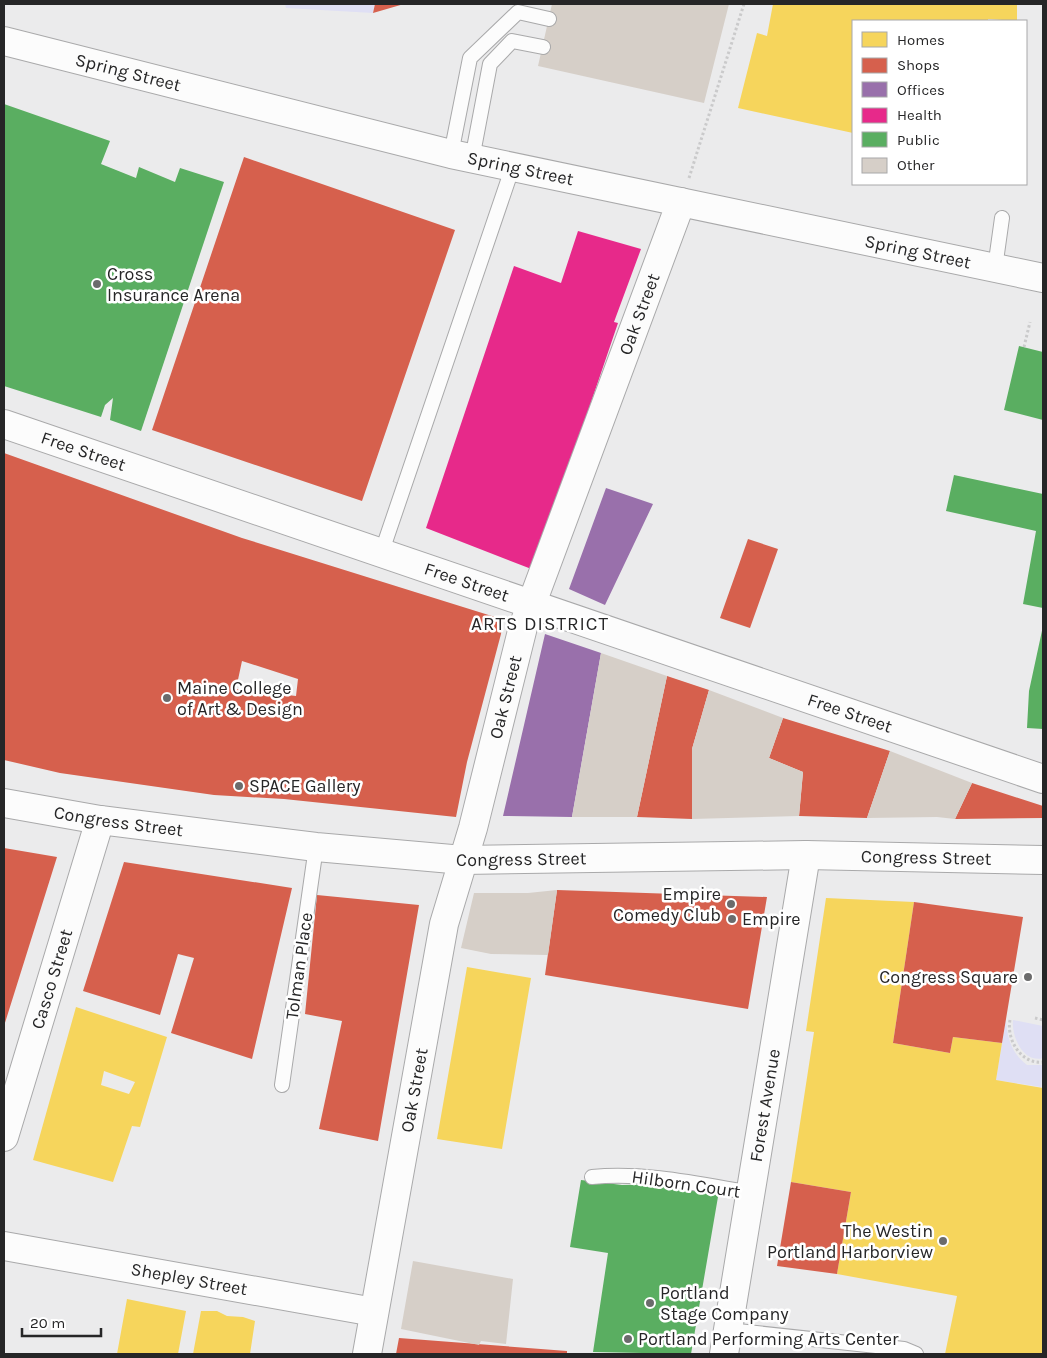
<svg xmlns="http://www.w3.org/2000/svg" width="1047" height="1358" viewBox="0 0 1047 1358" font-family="Karla,sans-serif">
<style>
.green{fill:#dfdff4}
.homes{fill:#f6d55c;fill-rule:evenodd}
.shops{fill:#d6604d;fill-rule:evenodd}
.offices{fill:#9970ab}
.health{fill:#e7298a}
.public{fill:#5aae61}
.building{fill:#d6cfc8}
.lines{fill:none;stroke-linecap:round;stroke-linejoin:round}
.service-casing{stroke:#a9a9aa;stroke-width:16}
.minor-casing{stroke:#a9a9aa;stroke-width:30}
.tertiary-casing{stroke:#a9a9aa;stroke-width:30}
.secondary-casing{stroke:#a9a9aa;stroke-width:30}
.path{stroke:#cacacb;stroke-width:3;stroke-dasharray:2.5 2.5;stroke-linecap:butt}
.service{stroke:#fcfcfc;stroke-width:14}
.minor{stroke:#fcfcfc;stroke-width:28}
.tertiary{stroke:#fcfcfc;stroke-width:28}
.secondary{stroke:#fcfcfc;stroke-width:28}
.poi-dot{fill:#6b6b6c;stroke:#fff;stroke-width:2}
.labels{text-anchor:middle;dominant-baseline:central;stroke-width:5;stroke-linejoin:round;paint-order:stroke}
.street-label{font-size:18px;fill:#262627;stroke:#fff}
.poi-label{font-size:18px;fill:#262627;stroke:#fff;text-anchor:start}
.neighbourhood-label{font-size:19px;letter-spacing:1px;fill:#262627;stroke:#fff}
</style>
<rect width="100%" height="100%" fill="#ebebec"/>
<path class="green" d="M285,4H375L373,13L286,8Z
M1006,1019C1007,1037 1011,1053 1027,1065H1043L1041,1087L996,1080Z
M1013,1020L1043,1026V1058C1024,1064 1011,1037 1013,1020Z"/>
<path class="homes" d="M773,4H1017V21L988,19V21H853V133L738,108L757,33L767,36Z
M826,898L914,902L893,1043L950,1053L953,1037L1002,1043L996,1080L1043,1088V1354H945L957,1296L837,1274L851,1192L791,1182L814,1032L806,1031Z
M467,967L531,978L502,1149L437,1139Z
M76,1007L167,1037L140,1127L132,1126L113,1182L33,1160ZM104,1071L135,1082L129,1094L101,1085Z
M127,1299L186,1311L178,1354H117Z
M201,1311H217L227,1316L243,1317L255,1321L250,1354H193Z"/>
<path class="shops" d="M375,4H404L373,13Z
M244,157L455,230L362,501L152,430Z
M4,453L242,538L495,617L502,626L501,634L467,762L456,817L284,799L214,795L60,773L4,760ZM242,661L298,679L296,696L236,689Z
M748,539L778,549L750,628L720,618Z
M667,676L709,690L692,749V819L637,817Z
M783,718L890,751L867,818L799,816L803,772L769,758Z
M972,783L1043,806V818L955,819Z
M4,848L57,857L4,1026Z
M124,862L292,888L252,1059L171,1033L194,958L178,954L160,1015L83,991Z
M557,890L767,897L748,1009L545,975Z
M317,895L419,905L378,1141L319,1129L342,1021L305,1014Z
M914,902L1023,917L1002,1043L953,1037L950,1053L893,1043Z
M791,1182L851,1192L837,1274L777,1266Z
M399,1338L567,1351V1354H396Z"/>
<path class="offices" d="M606,488L653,504L605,605L569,589Z
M545,634L601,653L572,817L503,816Z"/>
<path class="health" d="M578,231L641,249L614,322L618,323L534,570L426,528L514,266L561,283Z"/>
<path class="public" d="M4,104L110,141L101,164L136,178L139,167L175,182L180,168L224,182L141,431L110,420L113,398L105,405L101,417L4,386Z
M1019,346L1043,352V420L1004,410Z
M954,475L1043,494V608L1023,604L1036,531L946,511Z
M1043,626V729L1027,728L1029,691Z
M581,1180L622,1185L674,1184L719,1191L691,1354L593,1352L608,1253L570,1247Z"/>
<path class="building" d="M552,4H729L704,103L538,66Z
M601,653L667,676L637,817H572Z
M709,690L783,718L769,758L803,772L799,816L692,819V749Z
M890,751L972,783L955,819L937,817L867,818Z
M557,890L548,955L491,954L461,948L474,893H528Z
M413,1261L513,1279L506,1344L481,1341L479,1345L401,1329Z"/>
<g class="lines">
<g class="service-casing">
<path id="service" d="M451,154L470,58L518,12L549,19
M472,159L490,64L512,41L543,47
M995,268L1002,218
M381,554L513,166
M282,1085L316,847
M592,1177C646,1172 698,1184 751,1193
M728,1330L904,1349L916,1354"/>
</g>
<g class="minor-casing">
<g id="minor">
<path id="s1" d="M4,424L1043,779"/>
<path id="s2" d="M4,1137L100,820"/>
<path id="s3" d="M4,1246L374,1312"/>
<path id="s4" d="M367,1354L444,924L473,828L523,627L681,202"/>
</g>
</g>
<g class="tertiary-casing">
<g id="tertiary">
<path id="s5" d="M4,41L451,154L1043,278"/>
<path id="s6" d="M724,1354L806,855"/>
</g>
</g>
<g class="secondary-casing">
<g id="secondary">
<path id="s7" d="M4,803L100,820L316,847L463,860L806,855L1043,860"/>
</g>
</g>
<path class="path" d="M689,178L744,4
M1024,347L1030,322
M1035,1018L1043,1020
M1010,1020C1006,1040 1022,1065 1043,1062"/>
<use href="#service" class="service"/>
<use href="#minor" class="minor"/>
<use href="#tertiary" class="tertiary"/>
<use href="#secondary" class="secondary"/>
</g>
<g class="poi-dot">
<circle cx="97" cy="284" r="5"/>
<circle cx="167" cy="698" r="5"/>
<circle cx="239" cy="786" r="5"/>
<circle cx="731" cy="904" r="5"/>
<circle cx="732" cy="919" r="5"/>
<circle cx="1028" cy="977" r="5"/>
<circle cx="943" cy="1241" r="5"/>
<circle cx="650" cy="1303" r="5"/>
<circle cx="628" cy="1339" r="5"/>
</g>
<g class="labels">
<g class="street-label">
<text stroke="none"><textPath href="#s5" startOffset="128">Spring Street</textPath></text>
<text stroke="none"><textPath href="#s5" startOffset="532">Spring Street</textPath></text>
<text stroke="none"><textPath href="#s5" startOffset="938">Spring Street</textPath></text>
<text stroke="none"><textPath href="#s4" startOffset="1078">Oak Street</textPath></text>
<text stroke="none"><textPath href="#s1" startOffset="84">Free Street</textPath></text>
<text stroke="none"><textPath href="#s1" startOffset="489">Free Street</textPath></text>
<text stroke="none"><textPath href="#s4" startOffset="672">Oak Street</textPath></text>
<text stroke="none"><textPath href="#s1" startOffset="894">Free Street</textPath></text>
<text stroke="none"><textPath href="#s7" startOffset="116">Congress Street</textPath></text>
<text stroke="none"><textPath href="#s7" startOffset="521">Congress Street</textPath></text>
<text stroke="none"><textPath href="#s7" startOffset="926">Congress Street</textPath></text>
<text transform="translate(299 966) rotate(-82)">Tolman Place</text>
<text stroke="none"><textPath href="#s2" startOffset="165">Casco Street</textPath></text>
<text stroke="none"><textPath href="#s4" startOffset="268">Oak Street</textPath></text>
<text stroke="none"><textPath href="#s6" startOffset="252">Forest Avenue</textPath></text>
<text transform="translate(686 1184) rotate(8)">Hilborn Court</text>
<text stroke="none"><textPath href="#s3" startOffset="188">Shepley Street</textPath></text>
</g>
<g class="poi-label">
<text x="107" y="274">Cross<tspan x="107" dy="21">Insurance Arena</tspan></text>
<text x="177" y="688">Maine College<tspan x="177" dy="21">of Art &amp; Design</tspan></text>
<text x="249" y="786">SPACE Gallery</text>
<text x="721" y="894" text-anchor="end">Empire<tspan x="721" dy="21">Comedy Club</tspan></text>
<text x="742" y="919">Empire</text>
<text x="1018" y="977" text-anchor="end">Congress Square</text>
<text x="933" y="1231" text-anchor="end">The Westin<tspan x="933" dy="21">Portland Harborview</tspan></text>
<text x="660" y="1293">Portland<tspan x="660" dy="21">Stage Company</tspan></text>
<text x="638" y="1339">Portland Performing Arts Center</text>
</g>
<g class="neighbourhood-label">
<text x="540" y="624">ARTS DISTRICT</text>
</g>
</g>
<rect width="1047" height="1358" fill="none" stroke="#262627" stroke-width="10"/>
<rect x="852" y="20" width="175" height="165" fill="#ffffff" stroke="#a8a8a9"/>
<rect x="862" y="32" width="25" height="15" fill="#f6d55c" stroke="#a8a8a9"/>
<text x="897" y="45" font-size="15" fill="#262627">Homes</text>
<rect x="862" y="58" width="25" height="15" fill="#d6604d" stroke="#a8a8a9"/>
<text x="897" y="70" font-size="15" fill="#262627">Shops</text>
<rect x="862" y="82" width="25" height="15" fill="#9970ab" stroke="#a8a8a9"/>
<text x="897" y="95" font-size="15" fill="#262627">Offices</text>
<rect x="862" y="108" width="25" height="15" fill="#e7298a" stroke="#a8a8a9"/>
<text x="897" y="120" font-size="15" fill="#262627">Health</text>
<rect x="862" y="132" width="25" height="15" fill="#5aae61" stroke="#a8a8a9"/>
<text x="897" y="145" font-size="15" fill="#262627">Public</text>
<rect x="862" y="158" width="25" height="15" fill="#d6cfc8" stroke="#a8a8a9"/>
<text x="897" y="170" font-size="15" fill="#262627">Other</text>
<path d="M22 1328v8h79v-8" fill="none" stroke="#262627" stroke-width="2.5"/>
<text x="30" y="1328" font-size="15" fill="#262627" stroke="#ffffff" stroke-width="4" paint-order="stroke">20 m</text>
</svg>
